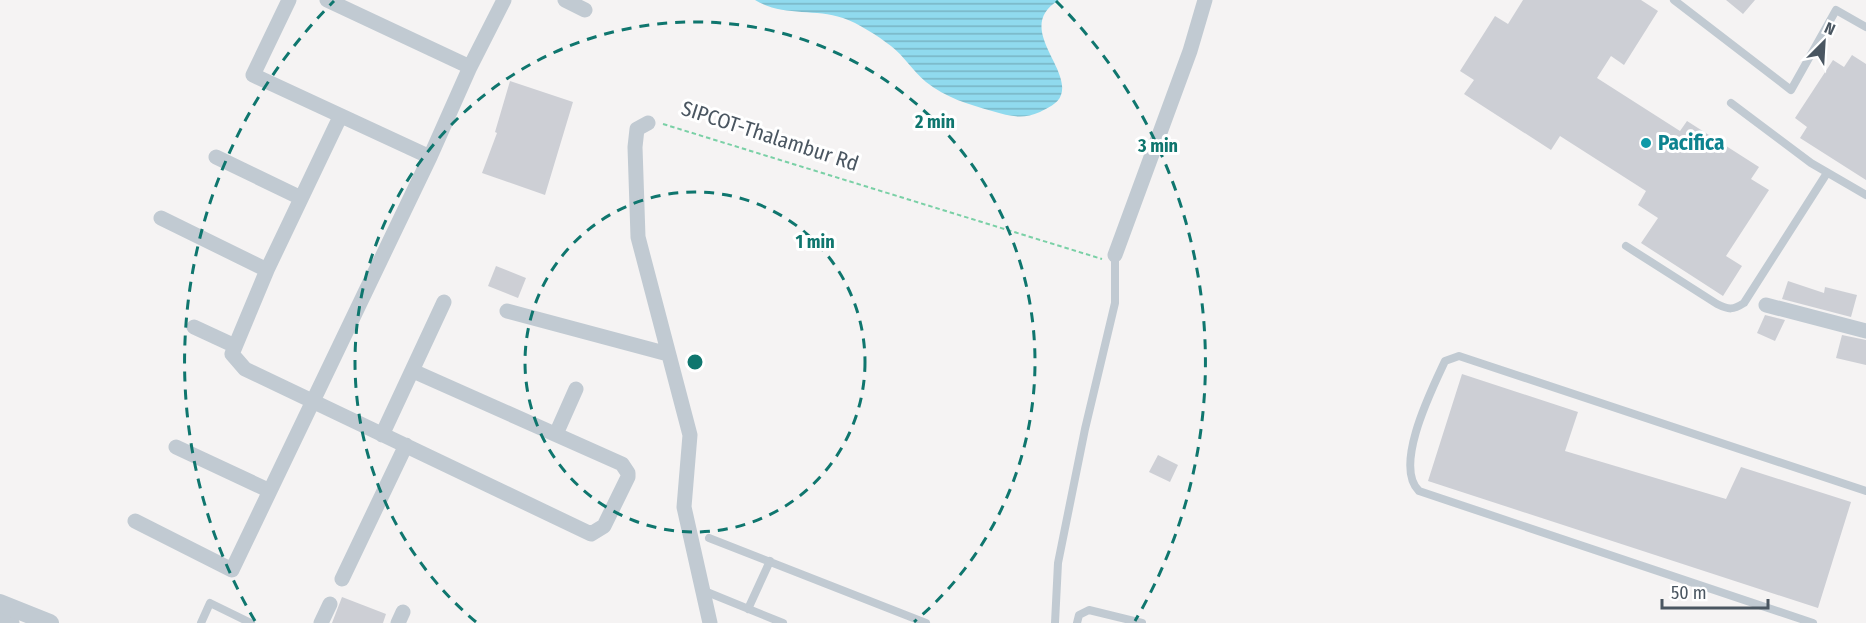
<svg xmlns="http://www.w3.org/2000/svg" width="1866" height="623" viewBox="0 0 1866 623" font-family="'Fira Sans Condensed',sans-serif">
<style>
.water{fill:url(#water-rules)}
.building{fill:#cdcfd5}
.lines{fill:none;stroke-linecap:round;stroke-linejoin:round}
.path{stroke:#7ad0a6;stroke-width:2;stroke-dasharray:4.5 3;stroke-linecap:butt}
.service{stroke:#c1cad2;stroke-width:8}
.minor{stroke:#c1cad2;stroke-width:15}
.tertiary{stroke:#c1cad2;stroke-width:18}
.ring{fill:none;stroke:#0f766e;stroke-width:3;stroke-dasharray:10 8}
.culture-dot{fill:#0f9aa8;stroke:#fff;stroke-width:2}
.labels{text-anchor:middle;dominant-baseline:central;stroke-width:6;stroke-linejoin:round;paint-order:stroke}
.street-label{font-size:21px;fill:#4a5661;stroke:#fff}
.culture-label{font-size:21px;font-weight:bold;fill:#0d838f;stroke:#fff;text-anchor:start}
.centre{fill:#0f766e;stroke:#fff;stroke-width:3}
.ring-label{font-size:18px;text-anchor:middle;font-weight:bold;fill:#0f766e;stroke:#fff;stroke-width:6;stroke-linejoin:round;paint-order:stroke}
</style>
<defs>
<pattern id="water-rules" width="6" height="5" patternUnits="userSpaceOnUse" patternTransform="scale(1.5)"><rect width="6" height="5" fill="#90daee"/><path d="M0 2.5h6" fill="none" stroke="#78b4c4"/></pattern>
</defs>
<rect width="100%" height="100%" fill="#f5f3f3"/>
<path class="water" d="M755,0H1059C1014,27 1071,67 1061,95C1058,104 1047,108 1040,112C1022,120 1010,116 992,111C968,104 946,98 926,82C913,71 904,56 891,46C878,36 858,23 843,18C813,8 783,17 755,0Z"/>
<path class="building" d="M1523,0H1641L1658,11L1624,65L1611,56L1597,78L1680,131L1687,121L1759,167L1751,179L1769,190L1726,256L1742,266L1723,296L1641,243L1658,218L1638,205L1646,191L1560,136L1551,150L1464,94L1474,80L1460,71L1495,16L1508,24Z
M1726,0H1755L1743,14Z
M1852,55L1866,64V180L1800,138L1807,127L1795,118L1833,60L1844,67Z
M510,81L573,102L545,195L482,173L497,133L495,132Z
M496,266L526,278L518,298L488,286Z
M1788,281L1824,293L1825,287L1857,295L1851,317L1782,299Z
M1765,315L1785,320L1775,341L1757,333Z
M1842,335L1866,340V365L1836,358Z
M1462,374L1578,412L1565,451L1726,499L1741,467L1851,502L1818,608L1428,481Z
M1158,455L1178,465L1170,482L1149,472Z
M342,597L386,614L383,623H332Z"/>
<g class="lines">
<path class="path" d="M663,124L1102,259"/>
<path class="service" d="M1674,0L1791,90L1836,10L1866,27
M1731,103L1811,163L1866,195
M1626,246L1717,304C1729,310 1733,310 1744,303L1827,173
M709,538L926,623
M702,590L783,623
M748,609L770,561
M201,623L210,603L251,623
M1055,623L1058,563L1085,429L1115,303V255
M1077,623L1079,615L1089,610L1142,623
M1813,623L1419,491C1393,466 1432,389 1445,361L1459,356L1866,491"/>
<path class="minor" d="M289,0L253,75L430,157
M565,0L585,10
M470,67L504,0
M340,117L267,270L232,354L245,369L591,534L604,526L628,477V473L622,464L413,371
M648,123L637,129L635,147L638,237L690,435L684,507L710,623
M216,157L301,198
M161,218L267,270
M1115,255L1190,51L1205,0
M1766,305L1866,331
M507,311L668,354
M194,327L235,346
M556,434L576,389
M382,435L444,302
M176,447L268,490
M135,521L232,570L430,157L470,67L327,0
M342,579L406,445
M0,618L12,623
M321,623L330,604
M398,623L403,612"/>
<path class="tertiary" d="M0,603L50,623"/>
</g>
<g class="ring">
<circle cx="695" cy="362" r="170"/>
<path d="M476 622A340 340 0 1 1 914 622"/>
<path d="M255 621A511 511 0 0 1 334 1M1056 1A511 511 0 0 1 1135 621"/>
</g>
<circle class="culture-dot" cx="1646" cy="143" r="6"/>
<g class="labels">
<g class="street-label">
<text transform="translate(770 136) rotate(18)">SIPCOT-Thalambur Rd</text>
</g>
<g class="culture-label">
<text x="1658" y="143">Pacifica</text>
</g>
</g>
<circle cx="695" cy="362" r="9" class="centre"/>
<g class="ring-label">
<text x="935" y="128">2 min</text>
<text x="1158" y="152">3 min</text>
<text x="815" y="248">1 min</text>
</g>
<g transform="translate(1824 42) rotate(24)" stroke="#ffffff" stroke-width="4.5" paint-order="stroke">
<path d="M0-4.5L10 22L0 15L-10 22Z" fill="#4a5661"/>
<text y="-9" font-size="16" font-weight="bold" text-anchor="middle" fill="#4a5661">N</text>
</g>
<path d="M1662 599v9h106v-9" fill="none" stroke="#4a5661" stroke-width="3"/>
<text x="1671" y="599" font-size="18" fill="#4a5661" stroke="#ffffff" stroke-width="4.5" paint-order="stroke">50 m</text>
</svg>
